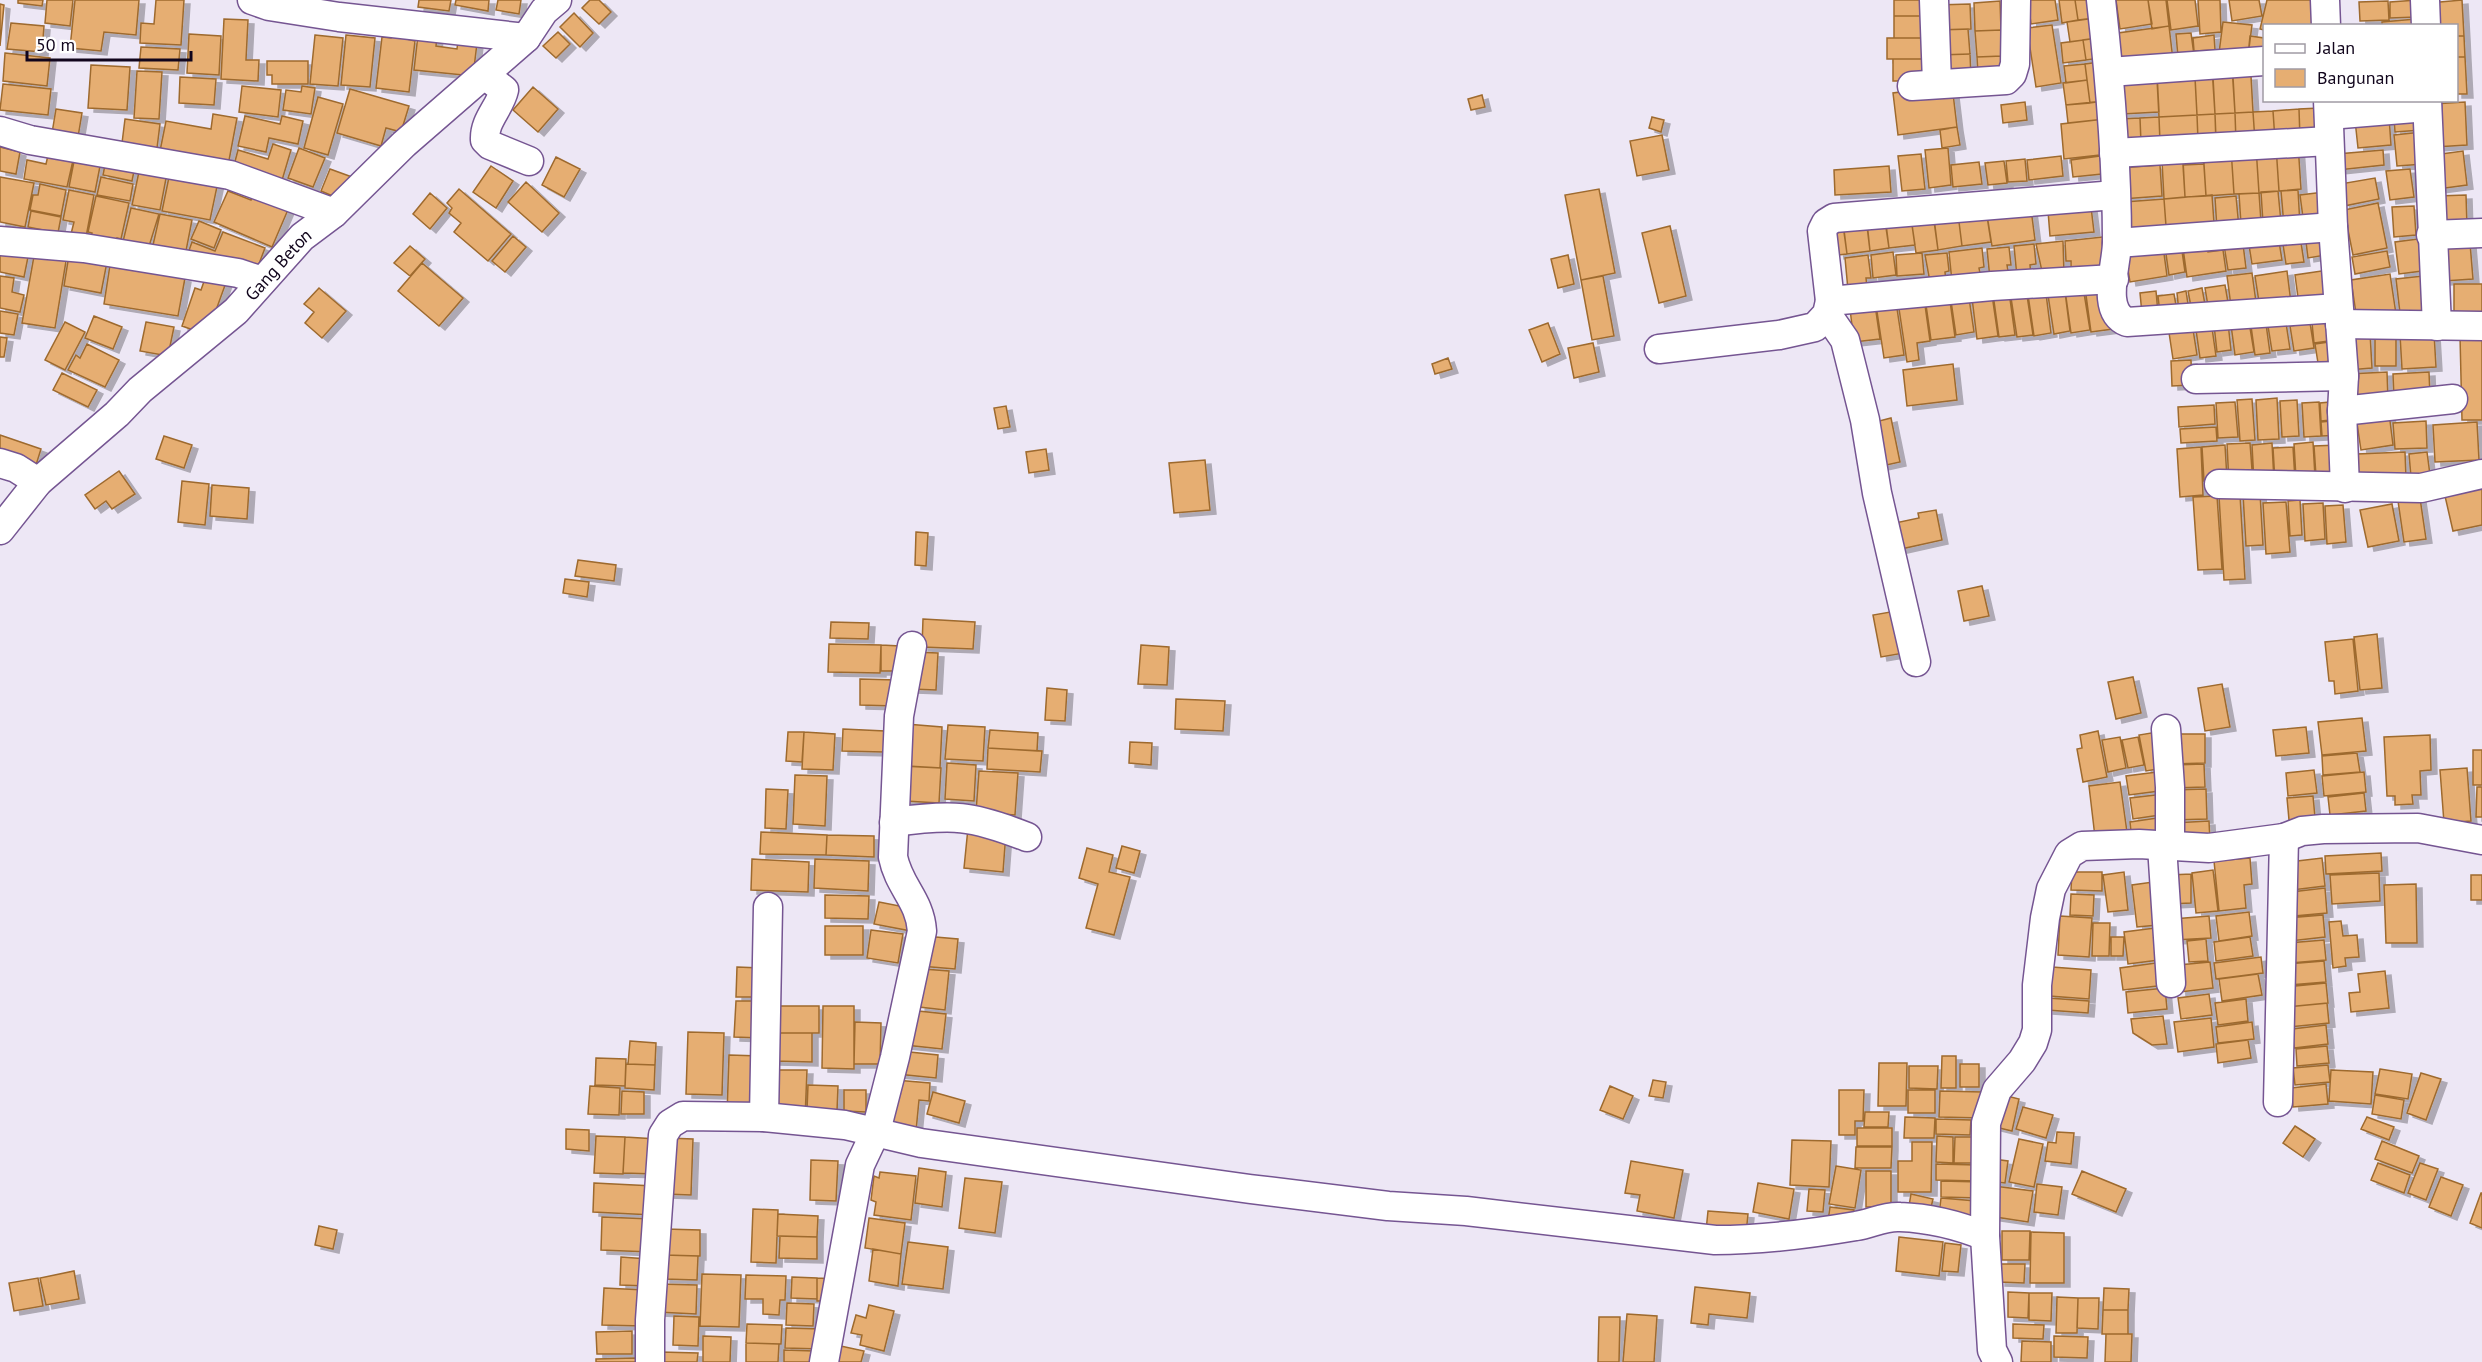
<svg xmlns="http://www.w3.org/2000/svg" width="2482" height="1362" viewBox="0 0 2482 1362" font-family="'PT Sans',sans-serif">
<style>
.building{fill:#e6ae72;stroke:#9e6a2e;stroke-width:1.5;filter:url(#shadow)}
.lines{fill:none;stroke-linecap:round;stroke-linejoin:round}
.minor-casing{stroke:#755592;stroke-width:31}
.minor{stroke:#fff;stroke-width:28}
.labels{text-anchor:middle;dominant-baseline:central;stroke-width:4.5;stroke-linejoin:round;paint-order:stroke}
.street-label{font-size:18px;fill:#11051c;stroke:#fff}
</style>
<defs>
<filter id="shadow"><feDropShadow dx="6" dy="4" stdDeviation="0" flood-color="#0004"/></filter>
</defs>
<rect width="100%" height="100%" fill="#ede7f5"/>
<path class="building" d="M18,0H43L42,6L18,3Z
M47,0H73L70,26L45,23Z
M75,0H139L136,35L104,32L101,51L70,48Z
M156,0H184L181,45L140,43L141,23L154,24Z
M419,0H451L449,11L418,7Z
M456,0H489L488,11L455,5Z
M498,0H521L519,14L496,10Z
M590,0H599L611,12L599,24L582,8Z
M1894,0H1930V16H1894Z
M2028,0H2055L2058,20L2031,24Z
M2059,0H2075L2078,20L2062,23Z
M2075,0H2093L2095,18L2078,20Z
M2116,0H2148L2152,24L2120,29Z
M2148,0H2166L2169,26L2152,29Z
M2167,0H2195L2198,26L2171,30Z
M2198,0H2220L2221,32L2200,34Z
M2229,0H2259L2262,16L2232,21Z
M2267,0H2317L2311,26H2264V30L2260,29Z
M2417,0V17L2390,18V2Z
M2462,0L2464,36H2456V26H2431L2429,3Z
M2000,1L2001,30L1975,31L1974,3Z
M2388,1L2389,20L2360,21L2359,2Z
M0,4L4,5L0,46Z
M1970,4L1971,29L1937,30L1936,5Z
M574,13L593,33L580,47L560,27Z
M1894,16H1930L1931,38H1894Z
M2095,18L2097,38L2070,42L2067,22Z
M224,19L248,20L246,60H259L258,81L221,79Z
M2416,19L2417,26H2382V22Z
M2223,22L2252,25L2248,56L2219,53Z
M11,23L44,26L42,52L7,49Z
M2052,25L2061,83L2036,87L2027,28Z
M2169,26L2173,60L2123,66L2118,33Z
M392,29L407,31L406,39L415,41L409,92L376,88L382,37L391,38Z
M1968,29L1970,54L1938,55L1937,30Z
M2001,30L2002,56L1977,57L1975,31Z
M459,32L478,35L473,76L414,70L418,35L437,37L436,46L457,49Z
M558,32L570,44L556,58L543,46Z
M2191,33L2194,55L2178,57L2176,34Z
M189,34L221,36L219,75L187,73Z
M315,35L343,38L338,86L310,84Z
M346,35L375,38L370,87L341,85Z
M2214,35L2215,50L2194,51L2193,38Z
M2250,36L2264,38V58L2248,56Z
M2456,36H2464L2465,57H2456Z
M1887,38H1931V59H1887Z
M2097,38L2100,58L2086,60L2083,40Z
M2083,40L2086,60L2063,63L2061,43Z
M141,47L180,49L178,70L139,68Z
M5,53L50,58L47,86L3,81Z
M1970,54L1971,77L1939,78L1938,55Z
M2002,56L2003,73L1978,74L1977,57Z
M2456,57H2465L2467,94H2456Z
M1893,59H1931V81H1893Z
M267,61H308V84H272V75H267Z
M2099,62L2103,101L2090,103L2085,64Z
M2085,64L2087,80L2066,83L2064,66Z
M91,65L130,67L127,110L88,108Z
M2232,67L2235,113L2215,114L2212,68Z
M137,71L162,72L159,119L134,118Z
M2157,73L2159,112L2122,114L2120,75Z
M2251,76L2253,112L2235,113L2233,77Z
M180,77L216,79L214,105L179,103Z
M2195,77L2197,115L2159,117L2157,79Z
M2213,77L2215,114L2197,115L2195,78Z
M2087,80L2090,103L2066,105L2063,83Z
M3,84L51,89L48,115L0,110Z
M1952,85L1957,127L1898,135L1893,93Z
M242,86L281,90L278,117L239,112Z
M302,86L315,88L311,114L283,110L286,90L301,92Z
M533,87L558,109L538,132L513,110Z
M350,89L409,106L401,132L386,128L381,146L337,133Z
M1482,95L1485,107L1471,110L1468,99Z
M318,97L343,104L328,155L304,148Z
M2103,101L2105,119L2068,123L2066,105Z
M2025,102L2027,120L2003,123L2001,105Z
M2465,102L2467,145L2435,147L2433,104Z
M2319,108L2320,137L2300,139L2299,109Z
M56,109L82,113L77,143L51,139Z
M2299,109L2300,139L2275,140L2273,111Z
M2273,111L2275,140L2255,141L2253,112Z
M2253,112L2255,141L2236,142L2235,113Z
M2235,113L2236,142L2216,143L2215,114Z
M213,114L237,118L227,171L160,151L166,121L211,129Z
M2215,114L2216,139L2198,140L2197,115Z
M2197,115L2198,140L2160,142L2159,117Z
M245,116L280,124L282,116L303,121L298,144L269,138L266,152L238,146Z
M1652,117L1664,120L1661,132L1649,128Z
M2159,117L2160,142L2141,143L2140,118Z
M2389,117L2391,145L2358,148L2355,120Z
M2420,117L2421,130L2395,132L2394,119Z
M2140,118L2141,143L2120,144L2119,119Z
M125,119L160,124L156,156L121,151Z
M2105,119L2109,154L2064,159L2061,124Z
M1957,127L1960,145L1942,148L1940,130Z
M2422,132L2424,164L2397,166L2394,135Z
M1662,135L1669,170L1637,176L1630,141Z
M273,144L291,150L280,187L232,173L238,150L268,159Z
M2298,144L2301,189L2279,191L2276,146Z
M2276,146L2279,191L2259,193L2256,147Z
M0,147L20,152L16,174L0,171Z
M2256,147L2259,193L2234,194L2231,149Z
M299,148L325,158L313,187L288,178Z
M1948,148L1951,185L1929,188L1925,150Z
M2231,149L2234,194L2206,196L2203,151Z
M2383,150L2384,165L2338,170L2337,154Z
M49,151L74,156L67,187L24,179L27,160L46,164Z
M2463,151L2467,185L2438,189L2434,155Z
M1921,154L1925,189L1902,191L1898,156Z
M107,155L136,161L132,181L103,175Z
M75,156L101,161L95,192L69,187Z
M2061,156L2063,176L2029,180L2027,160Z
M2100,156L2102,174L2073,177L2071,160Z
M556,157L580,169L564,197L542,185Z
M2025,159L2027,181L2008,182L2006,161Z
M2183,160L2185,197L2164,199L2162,161Z
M2004,161L2007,183L1988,185L1985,163Z
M141,162L168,168L160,210L132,205Z
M1979,162L1982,184L1953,187L1951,165Z
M2204,164L2206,196L2185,197L2183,165Z
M2160,165L2162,196L2122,199L2120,168Z
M491,166L513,181L496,208L473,192Z
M1889,166L1891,192L1835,195L1834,170Z
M330,169L352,177L342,200L321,191Z
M2410,169L2414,197L2390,200L2386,171Z
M0,177L34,183L25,227L0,222Z
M101,177L133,184L130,201L97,195Z
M169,177H219L210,220L162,211Z
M2375,178L2379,199L2344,206L2340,184Z
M526,182L559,213L542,232L508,202Z
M40,184L66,190L61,216L30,210L33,195H38Z
M459,189L511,234L488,261L454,232L461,223L449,213L452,208L447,203Z
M1599,189L1615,273L1581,280L1565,195Z
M69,190L94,195L86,237L71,234L74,222L63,220Z
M255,190L290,205L272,247L214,222L228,191L251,200Z
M2298,190L2300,225L2284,226L2281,191Z
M2278,191L2281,222L2263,223L2261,192Z
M2324,192L2328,222L2304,225L2300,195Z
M430,193L447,208L430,229L413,214Z
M2259,193L2261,222L2241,224L2239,194Z
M2212,195L2214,223L2166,226L2164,199Z
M2466,195L2467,226L2439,227L2437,196Z
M96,196L129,203L121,239L117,238L114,249L89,244L92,233L88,232Z
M2236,196L2239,228L2217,229L2215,198Z
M2164,199L2166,226L2126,229L2124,202Z
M2378,203L2387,248L2353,255L2344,210Z
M2414,206L2416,235L2394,237L2392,207Z
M2091,207L2094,232L2050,236L2048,211Z
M131,208L159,214L146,256L121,250Z
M2031,209L2035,240L1992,246L1987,215Z
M1986,210L1991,242L1962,246L1958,214Z
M31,211L61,217L58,233L28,227Z
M160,214L192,220L186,251L153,245Z
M1933,214L1938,250L1916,253L1911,218Z
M1958,214L1962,246L1938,250L1934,218Z
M1911,218L1915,245L1889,248L1885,221Z
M199,221L221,230L214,248L191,239Z
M1867,222L1870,251L1847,254L1843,225Z
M1886,224L1889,248L1870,251L1867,226Z
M1670,226L1686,296L1659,303L1642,233Z
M1844,230L1847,254L1838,255L1835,232Z
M2328,231L2332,254L2308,258L2305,234Z
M223,232L265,248L257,269L187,256L192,242L215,251Z
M2278,235L2282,260L2252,264L2248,239Z
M513,236L526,247L505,272L492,261Z
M2112,236L2105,267L2071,270V261H2066L2065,241Z
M2242,236L2246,268L2228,270L2223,239Z
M2300,236L2304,262L2286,264L2282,238Z
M2206,237L2208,252L2223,250L2226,271L2187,277L2182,241Z
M2418,239L2422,271L2399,274L2395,242Z
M2063,241L2064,274L2043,276L2036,244Z
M2470,243L2473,279L2444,281L2442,245Z
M2034,244L2036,264L2030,265L2031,276L2017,277L2014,246Z
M2181,244L2185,272L2169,275L2165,247Z
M410,246L425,259L410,276L394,263Z
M2163,246L2167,276L2130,282L2125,251Z
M0,247L29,252L24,277L0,272Z
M2009,247L2011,265H2007L2009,277L1990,279L1987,249Z
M1982,248L1984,267L1979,268L1981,278L1952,282L1949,252Z
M2387,251L2390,267L2355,274L2352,257Z
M1893,252L1896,275L1873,278L1871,255Z
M1922,253L1924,274L1897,276L1896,255Z
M1947,253L1949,271L1945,272L1946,281L1930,282L1925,255Z
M69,255L107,262L101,293L64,286Z
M1568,255L1574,284L1558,288L1551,259Z
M1868,255L1871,278H1866L1867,288L1848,290L1845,258Z
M34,256L66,261L55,328L22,323Z
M422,263L463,298L439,326L398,291Z
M110,265L185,278L178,316L104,304Z
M208,270L228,277L207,335L182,326L195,288L201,290Z
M2328,270L2332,300L2299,305L2295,275Z
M2287,271L2291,303L2259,302L2255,276Z
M2252,273L2256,302L2231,306L2227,276Z
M2390,274L2396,314L2357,320L2351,280Z
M0,276L14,278L12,292L24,295L20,312L0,308Z
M1603,276L1614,336L1592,340L1581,280Z
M2423,276L2427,310L2400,313L2396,279Z
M2454,284H2482V318H2454Z
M2225,285L2229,308L2209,312L2205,288Z
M2045,286L2051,333L2034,336L2027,288Z
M2083,287L2090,330L2071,333L2065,290Z
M319,288L346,311L322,338L305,323L314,312L304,304Z
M2202,288L2206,310L2192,312L2188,291Z
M2026,289L2033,335L2017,337L2010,291Z
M2156,291L2158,313L2142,314L2140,293Z
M2186,291L2189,311L2179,312L2177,293Z
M2009,292L2015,335L1999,337L1993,294Z
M2065,292L2070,331L2054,334L2048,295Z
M2107,292L2113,329L2091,332L2086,295Z
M1949,294L1955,337L1931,340L1925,298Z
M2174,294L2177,311L2160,314L2158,296Z
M1992,295L1998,336L1977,339L1972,298Z
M1924,298L1930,341L1917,343L1919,360L1907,362L1898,302Z
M1969,298L1974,332L1956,335L1951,301Z
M1896,302L1904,355L1884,358L1876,305Z
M1875,305L1880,339L1854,342L1850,309Z
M0,311L18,314L14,335L0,333Z
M94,316L122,327L113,349L85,338Z
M2333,320L2336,340L2314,343L2312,323Z
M2211,321L2216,356L2200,358L2195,323Z
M65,322L85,332L65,370L45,360Z
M146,322L174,327L168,356L140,351Z
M2249,322L2254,352L2235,355L2231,325Z
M1548,323L1560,354L1542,362L1529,330Z
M2192,323L2197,355L2173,359L2168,326Z
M2228,323L2231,350L2217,352L2214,325Z
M2286,323L2290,349L2272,351L2268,326Z
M2310,323L2314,348L2294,351L2290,326Z
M2266,324L2270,353L2255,355L2251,326Z
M2375,332H2396V366H2375Z
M2370,333L2372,368L2348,370L2346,334Z
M2434,333L2436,367L2402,369L2400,335Z
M2482,335V420H2462L2460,336Z
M0,337L7,338L4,357H0Z
M2336,341L2338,360L2318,363L2315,344Z
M1593,343L1599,372L1574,378L1568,348Z
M87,344L119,360L105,387L68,370L76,355L80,358Z
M1448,358L1452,369L1435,374L1432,364Z
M2191,360L2192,385L2172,386L2171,361Z
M1953,364L1957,400L1907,406L1903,370Z
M2387,372L2388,400L2350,402L2349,374Z
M2429,372L2430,397L2394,399L2393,374Z
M62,373L97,390L88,407L53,390Z
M2277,398L2279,439L2258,440L2256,400Z
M2252,399L2255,440L2240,441L2237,400Z
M2297,400L2299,436L2282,437L2280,401Z
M2340,401L2341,419L2321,421L2320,403Z
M2235,402L2238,437L2218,438L2216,403Z
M2319,402L2321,436L2304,437L2302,403Z
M2214,405L2215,424L2179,427L2178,407Z
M1006,406L1010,427L998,429L994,408Z
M2389,413L2393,445L2361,450L2356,417Z
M1891,418L1900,462L1877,467L1879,421Z
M2342,420L2343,435L2322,436L2321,422Z
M2426,421L2427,448L2395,449L2393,423Z
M2477,422L2479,460L2435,462L2433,425Z
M2216,427L2217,441L2181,443L2180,429Z
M0,435L41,449L36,465L0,461Z
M164,436L192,445L184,468L156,459Z
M2313,442L2315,477L2296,478L2294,444Z
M2250,443L2253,483L2229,484L2227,444Z
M2272,443L2274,481L2254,483L2252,445Z
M2225,445L2227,479L2204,481L2202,447Z
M2338,445L2340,475L2316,476L2314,446Z
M2201,447L2203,495L2180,497L2177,449Z
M2293,447L2295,480L2275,482L2273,448Z
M1046,449L1049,470L1029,473L1026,452Z
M2405,452L2406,478L2358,480L2357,454Z
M2427,452L2430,475L2411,477L2409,454Z
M1205,460L1210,510L1174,513L1169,463Z
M119,471L135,494L112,509L106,501L95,509L85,495Z
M182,481L209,484L205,525L178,522Z
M212,485L249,488L247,519L210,516Z
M2482,487V525L2453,531L2445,496Z
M2260,493L2263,545L2246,546L2243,494Z
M2240,495L2245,579L2224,580L2219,496Z
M2217,496L2222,569L2198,570L2193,497Z
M2420,498L2426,539L2404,542L2398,501Z
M2300,500L2302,535L2290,536L2288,501Z
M2286,502L2290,552L2266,554L2263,503Z
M2323,503L2325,539L2305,541L2303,504Z
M2392,504L2399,541L2368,547L2360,510Z
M2343,505L2346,542L2327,544L2325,506Z
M1936,510L1942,540L1901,549L1895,523L1919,518L1918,513Z
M916,532L928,533L926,566L915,565Z
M578,560L616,565L614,581L575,576Z
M565,579L589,582L587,597L563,593Z
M1982,586L1989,616L1964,621L1958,591Z
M1896,611L1904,653L1881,657L1873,615Z
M923,619L975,622L973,649L922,647Z
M831,622L869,623L868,639L830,638Z
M2377,634L2382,688L2360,690L2354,637Z
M2353,639L2358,691L2335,694L2334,681H2329L2325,642Z
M829,644L881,645L880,673L828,672Z
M881,645L900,646L899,671H881Z
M1141,645L1169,647L1167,685L1138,684Z
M913,652L938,653L936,690L911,689Z
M2133,677L2141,713L2116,719L2108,682Z
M860,679L896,680L895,706L860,705Z
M2222,684L2230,727L2205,731L2198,688Z
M1047,688L1067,690L1065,721L1045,720Z
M1176,699L1225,701L1223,731L1175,729Z
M2362,718L2366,751L2322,755L2318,722Z
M906,724L942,727L940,768L903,766Z
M948,725L985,727L983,761L945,759Z
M2306,727L2309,753L2276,756L2273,730Z
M843,729L885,731L884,752L842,751Z
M990,730L1038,733L1037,751L988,748Z
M2098,731L2107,777L2083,782L2077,749L2082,748L2080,735Z
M788,732H804L802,762L786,761Z
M804,732L835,734L833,770L802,769Z
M2157,732L2164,768L2146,771L2139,735Z
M2171,734H2205V763L2172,764Z
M2430,735L2431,770L2420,771L2421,795H2412L2413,804L2395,805V796H2387L2384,737Z
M2120,737L2126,768L2108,772L2102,740Z
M2138,737L2144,765L2128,768L2122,740Z
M1130,742L1152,743L1151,765L1129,763Z
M988,748L1042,751L1040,772L987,769Z
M2473,750H2482V785H2473Z
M2357,753L2360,772L2323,775L2322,756Z
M947,763L976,765L974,801L945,799Z
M2204,764L2205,787L2173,788V765Z
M907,766L941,768L939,803L905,801Z
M2467,768L2471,821L2444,823L2440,770Z
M2314,770L2317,793L2288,796L2286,773Z
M979,771L1018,773L1015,815L976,812Z
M2165,771L2167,790L2129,795L2126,776Z
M2364,772L2366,792L2324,796L2322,776Z
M795,775L827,776L825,826L793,824Z
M2120,782L2127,832L2095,837L2089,786Z
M2477,787H2482V817H2476Z
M766,789L788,790L786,829L765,828Z
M2206,789L2207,819L2172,820V790Z
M2364,793L2366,811L2330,815L2328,797Z
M2164,794L2167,814L2133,819L2130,798Z
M2313,796L2316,828L2290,831L2287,798Z
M2164,817L2167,837L2132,841L2130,822Z
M2209,821L2210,842L2174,844L2173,823Z
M968,828L1006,832L1003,872L964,868Z
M761,832L827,835L826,855L760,854Z
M827,835L874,836V857L826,855Z
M1122,846L1140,851L1134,873L1116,868Z
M1087,848L1113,855L1109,872L1130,877L1114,935L1086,928L1098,884L1079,878Z
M2381,853L2382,871L2326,874L2325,856Z
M2250,858L2252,884L2244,885L2246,908L2219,911L2214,861Z
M2322,858L2325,886L2292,890L2289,862Z
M752,859L809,862L808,892L751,890Z
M815,859L869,861L868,891L814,888Z
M2213,870L2218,911L2196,913L2192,873Z
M2072,872H2102V891L2071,890Z
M2124,872L2128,910L2108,912L2103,875Z
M2379,873L2380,901L2332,904L2330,875Z
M2191,874V903L2170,904L2169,875Z
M2471,875H2482V900H2471Z
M2153,882L2158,925L2137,927L2132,885Z
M2416,884L2417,943H2386L2384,885Z
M2325,888L2327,913L2294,916L2291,892Z
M2071,894L2094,895L2093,916L2070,915Z
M825,895L869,896L868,919L825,918Z
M879,902L915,909L911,931L874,924Z
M2249,912L2252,936L2219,941L2216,916Z
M2323,915L2325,937L2290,941L2287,918Z
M2060,916L2092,918L2089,957L2058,955Z
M2209,916L2211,938L2174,940L2173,919Z
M2341,921L2343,936L2357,935L2359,957L2345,958L2346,966L2333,968L2329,922Z
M2093,923H2110L2109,956H2092Z
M825,926H863V955H825Z
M2155,928L2159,960L2128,964L2124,932Z
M871,930L903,934L898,963L867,958Z
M924,936L958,939L955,969L920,966Z
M2111,937H2124L2123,956H2111Z
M2250,937L2253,956L2216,961L2214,942Z
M2206,939L2208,961L2189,962L2187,941Z
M2324,940L2326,960L2290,963L2288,943Z
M2261,957L2263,973L2216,979L2214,963Z
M2324,961L2326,982L2289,985L2287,964Z
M2163,962L2166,985L2123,990L2120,968Z
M2210,962L2213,988L2180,992L2178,965Z
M737,967L761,968L760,997H736Z
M2052,967L2091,970L2089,999L2049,996Z
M923,969L949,971L945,1010L919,1007Z
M2385,971L2389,1008L2351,1012L2349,993L2360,992L2358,974Z
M2258,974L2262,995L2222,1001L2219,979Z
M2326,983L2328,1003L2287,1007L2285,987Z
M2165,988L2167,1009L2128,1013L2126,992Z
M2209,994L2212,1015L2181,1019L2178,998Z
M2048,998L2089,1001L2088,1013L2047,1010Z
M2246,999L2248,1021L2218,1025L2215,1003Z
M736,1001H762L761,1038L734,1037Z
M2327,1003L2329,1023L2289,1027L2287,1007Z
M774,1006H819V1033H774Z
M823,1006H854V1069L822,1068Z
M909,1010L946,1014L942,1049L905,1045Z
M2163,1016L2167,1044L2152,1045L2133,1033L2131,1019Z
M2211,1018L2214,1047L2178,1052L2174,1022Z
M855,1022L881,1023L880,1064H854Z
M2252,1022L2254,1039L2218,1043L2216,1027Z
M2326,1025L2328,1044L2294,1048L2292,1029Z
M688,1032L724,1033L722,1095L686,1094Z
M774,1033H812V1062L773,1061Z
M2248,1040L2251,1058L2218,1063L2216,1044Z
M630,1041L656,1043L655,1065L628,1064Z
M2327,1046L2329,1063L2297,1066L2296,1049Z
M900,1051L938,1055L936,1078L897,1074Z
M729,1055L760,1056L758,1116L727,1114Z
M1942,1056H1956V1088H1941Z
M596,1058L626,1059L625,1086L595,1085Z
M1879,1063H1907L1906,1106H1878Z
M626,1064L655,1065L654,1090L625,1088Z
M1960,1064H1979V1087H1960Z
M2328,1065L2330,1082L2295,1085L2293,1068Z
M1909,1066H1938L1937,1089L1909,1088Z
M2380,1069L2412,1074L2408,1099L2375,1094Z
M779,1070H807L805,1119L770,1105Z
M2331,1070L2373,1072L2371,1104L2329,1101Z
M2421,1073L2441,1079L2426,1120L2407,1113Z
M895,1080L930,1083L929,1101L919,1100L916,1131L891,1128Z
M1653,1080L1666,1082L1663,1098L1649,1096Z
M2326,1084L2328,1104L2293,1107L2291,1088Z
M808,1085L838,1086L837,1111L807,1110Z
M590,1086L620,1088L619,1115L588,1114Z
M1610,1086L1633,1096L1623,1119L1600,1110Z
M844,1090H866V1112L844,1111Z
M1839,1090H1864L1863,1121H1855V1135H1839Z
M1908,1090H1935V1113H1908Z
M622,1091L644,1092V1114H621Z
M1940,1091L1983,1092V1118L1939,1117Z
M933,1092L965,1101L959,1123L927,1114Z
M1999,1094L2019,1099L2012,1131L1991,1126Z
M2375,1095L2404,1100L2401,1119L2372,1114Z
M2023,1107L2053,1115L2046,1138L2016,1129Z
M1865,1112H1889L1888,1127H1864Z
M1905,1117L1935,1118L1934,1138H1904Z
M2367,1117L2394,1127L2389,1140L2361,1129Z
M1936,1119L1971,1120L1970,1135L1936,1134Z
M2295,1126L2315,1139L2303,1157L2283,1143Z
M1857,1128H1892V1146H1857Z
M566,1129L589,1130V1151L566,1149Z
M2057,1132L2074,1133L2071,1164L2045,1161L2048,1142L2056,1143Z
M596,1136L625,1137L623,1174L594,1173Z
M1937,1136L1953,1137V1163L1936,1162Z
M625,1137L657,1139L655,1174L623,1173Z
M1955,1137H1977L1976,1163H1954Z
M667,1138L693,1139L691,1195L665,1194Z
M2019,1139L2043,1144L2034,1187L2009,1182Z
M1792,1140L1831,1141L1829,1187L1790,1185Z
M2382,1141L2419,1156L2412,1173L2375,1159Z
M1912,1142H1932L1931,1192H1898V1161H1912Z
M1856,1147H1892L1891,1168H1855Z
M1993,1159L2008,1161L2005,1183L1989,1181Z
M811,1160L838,1161L836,1201L810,1200Z
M1631,1161L1683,1170L1674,1218L1637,1211L1640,1195L1625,1193Z
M2378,1163L2410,1175L2404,1193L2371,1180Z
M2420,1163L2438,1169L2426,1200L2408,1193Z
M1936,1164L1977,1165V1181L1936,1180Z
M1836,1166L1861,1170L1855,1208L1829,1204Z
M919,1168L946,1172L942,1207L915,1203Z
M1866,1171H1891V1207H1866Z
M2082,1171L2126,1189L2116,1212L2072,1194Z
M880,1172L916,1176L911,1220L874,1215L876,1202L871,1200L874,1176L879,1178Z
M2441,1177L2463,1185L2451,1216L2429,1207Z
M965,1178L1002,1182L995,1233L959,1228Z
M1941,1181L1981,1182L1980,1198L1941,1197Z
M594,1183L654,1186L653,1215L593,1212Z
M1758,1183L1794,1189L1789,1219L1753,1212Z
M2037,1184L2062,1187L2058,1215L2034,1212Z
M1994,1186L2033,1191L2028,1222L1989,1216Z
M1809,1189L1825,1190L1823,1212L1807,1211Z
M2481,1193H2482V1228L2470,1223Z
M1911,1194L1933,1199L1929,1216L1908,1212Z
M1941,1198L1976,1201L1974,1218L1939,1215Z
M1830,1207L1854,1210L1852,1224L1828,1221Z
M753,1209L778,1210L776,1263L751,1262Z
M1708,1211L1748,1214L1746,1234L1706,1231Z
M778,1214L818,1216L817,1237L777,1236Z
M602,1217L651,1219L650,1252L601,1250Z
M869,1218L905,1223L901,1254L865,1248Z
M319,1226L337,1230L333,1249L315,1245Z
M665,1229L700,1230V1256L664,1255Z
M2002,1231H2030L2029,1260H2002Z
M2031,1232L2064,1233V1283H2030Z
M780,1236L817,1237V1259L779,1258Z
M1899,1237L1943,1242L1939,1276L1896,1271Z
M908,1242L948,1247L943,1289L902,1284Z
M1945,1243L1961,1245L1958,1272L1942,1271Z
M873,1249L901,1254L898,1286L869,1281Z
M664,1255L698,1256L697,1280L664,1279Z
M621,1257L648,1259L647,1286L620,1285Z
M2000,1264H2025L2024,1283L1999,1282Z
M74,1271L79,1299L46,1305L40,1278Z
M702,1274L741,1275L739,1327L700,1326Z
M746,1275L786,1276L785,1300H780L779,1315L763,1314V1299H745Z
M792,1277L817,1278V1299L791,1298Z
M38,1278L43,1306L14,1311L9,1283Z
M817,1278L835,1279L834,1301H817Z
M658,1284L697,1285L696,1314L657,1312Z
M1695,1287L1750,1293L1747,1318L1709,1314L1708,1325L1691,1323Z
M604,1288L645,1290L643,1326L602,1325Z
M2104,1288L2129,1289L2128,1310H2103Z
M2008,1292L2029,1293L2028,1318L2008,1317Z
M2029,1293H2052L2051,1321L2029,1320Z
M2057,1297L2078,1298L2077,1333H2056Z
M2078,1298H2099L2098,1329L2077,1328Z
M787,1303L814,1304L813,1326L786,1325Z
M869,1305L894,1311L884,1351L860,1345L862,1335L851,1333L856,1315L866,1318Z
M2103,1310H2128V1334H2102Z
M1627,1314L1657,1316L1654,1362H1623Z
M674,1316L699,1317L698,1346L673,1345Z
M1599,1317H1620L1619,1362H1598Z
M747,1324L782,1325L781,1344L746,1343Z
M2013,1324L2044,1325L2043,1339L2013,1338Z
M786,1328L822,1329L821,1349L785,1348Z
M632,1331V1354H597L596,1332Z
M2106,1334H2132L2131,1362H2105Z
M703,1336L731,1337L730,1362H703Z
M2054,1336L2088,1337L2087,1358L2054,1357Z
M2022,1341L2051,1342V1362H2021Z
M746,1343L779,1344L778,1362H746Z
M836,1345L864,1351L861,1362H832Z
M784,1350L814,1351V1362H784Z
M660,1352L698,1353L697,1362H659Z
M636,1358V1362H596V1359Z"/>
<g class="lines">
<g class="minor-casing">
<g id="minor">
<path d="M252,0L269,6L339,17L526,38"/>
<path d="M1934,0L1937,83"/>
<path d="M2101,0C2110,80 2117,162 2117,242C2117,265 2100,311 2127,322L2338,308"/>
<path d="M2325,0L2326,26"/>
<path d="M2425,0L2426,26"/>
<path d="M2109,72L2264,61"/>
<path d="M485,75L504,90C500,108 484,120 485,140L490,145L529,161"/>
<path d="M1912,86L2006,80L2012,74L2015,64L2016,0"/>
<path d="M2328,100L2333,227L2344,376L2342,411L2345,488"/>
<path d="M2427,100L2437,326"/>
<path d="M2329,115L2427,107"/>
<path d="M0,131L30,140L230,175L334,213"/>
<path d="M2114,153L2329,141"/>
<path d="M2431,235L2482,233"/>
<path d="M0,241L84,248L238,273L262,281"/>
<path d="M2117,243L2333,227"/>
<path d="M2114,279L1992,286L1830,301L1822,231L1826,223L1834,218L2115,195"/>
<path d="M1827,314L1845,340L1865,420L1877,493L1916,662"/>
<path d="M2340,324L2482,326"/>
<path d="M1659,349L1779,335L1815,327L1827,314L1830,301"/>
<path d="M2196,379L2344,376"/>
<path d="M2342,411L2453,399"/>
<path d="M0,463L16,468L38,482"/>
<path d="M2219,484L2421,488L2482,474"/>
<path id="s1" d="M0,530L38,482L117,414L140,390L236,311L302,237L334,213L404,144L526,38L544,11L557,0"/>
<path d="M2166,729L2170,787V847"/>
<path d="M894,822C953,814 971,815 1027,837"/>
<path d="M2162,846L2171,983"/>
<path d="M2278,1102L2284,838"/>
<path d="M764,1117L768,907"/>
<path d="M650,1362V1320L663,1135L670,1124L683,1116L764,1117L845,1125L921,1143L1250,1189L1388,1206L1466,1211L1715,1240C1762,1240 1809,1234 1856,1226C1871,1224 1884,1216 1900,1217C1928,1218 1960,1226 1985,1236"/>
<path d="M824,1362L860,1165L876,1131L895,1057L922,931C920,900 899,887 893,857L899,716L912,646"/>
<path d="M1998,1362L1992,1350L1985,1236L1986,1123L1997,1090L2022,1061L2033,1043L2037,1030V985L2045,918L2051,889L2069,854L2082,846L2139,844L2209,848L2284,838L2302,831L2323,829L2418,828L2482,840"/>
</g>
</g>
<use href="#minor" class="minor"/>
</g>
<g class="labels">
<g class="street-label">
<text stroke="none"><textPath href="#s1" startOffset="386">Gang Beton</textPath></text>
</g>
</g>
<rect x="2263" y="24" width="195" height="78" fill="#ffffff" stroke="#a09ba4" stroke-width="1.5"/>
<rect x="2275" y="44" width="30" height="9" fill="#ffffff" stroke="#a09ba4" stroke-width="1.5"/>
<text x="2317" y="54" font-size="18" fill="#11051c">Jalan</text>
<rect x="2275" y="69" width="30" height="18" fill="#e6ae72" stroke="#a09ba4" stroke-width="1.5"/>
<text x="2317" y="84" font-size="18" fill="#11051c">Bangunan</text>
<path d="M27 51v9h164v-9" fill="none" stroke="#11051c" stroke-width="3"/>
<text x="36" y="51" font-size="18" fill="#11051c" stroke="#ffffff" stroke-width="4.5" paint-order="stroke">50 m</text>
</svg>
